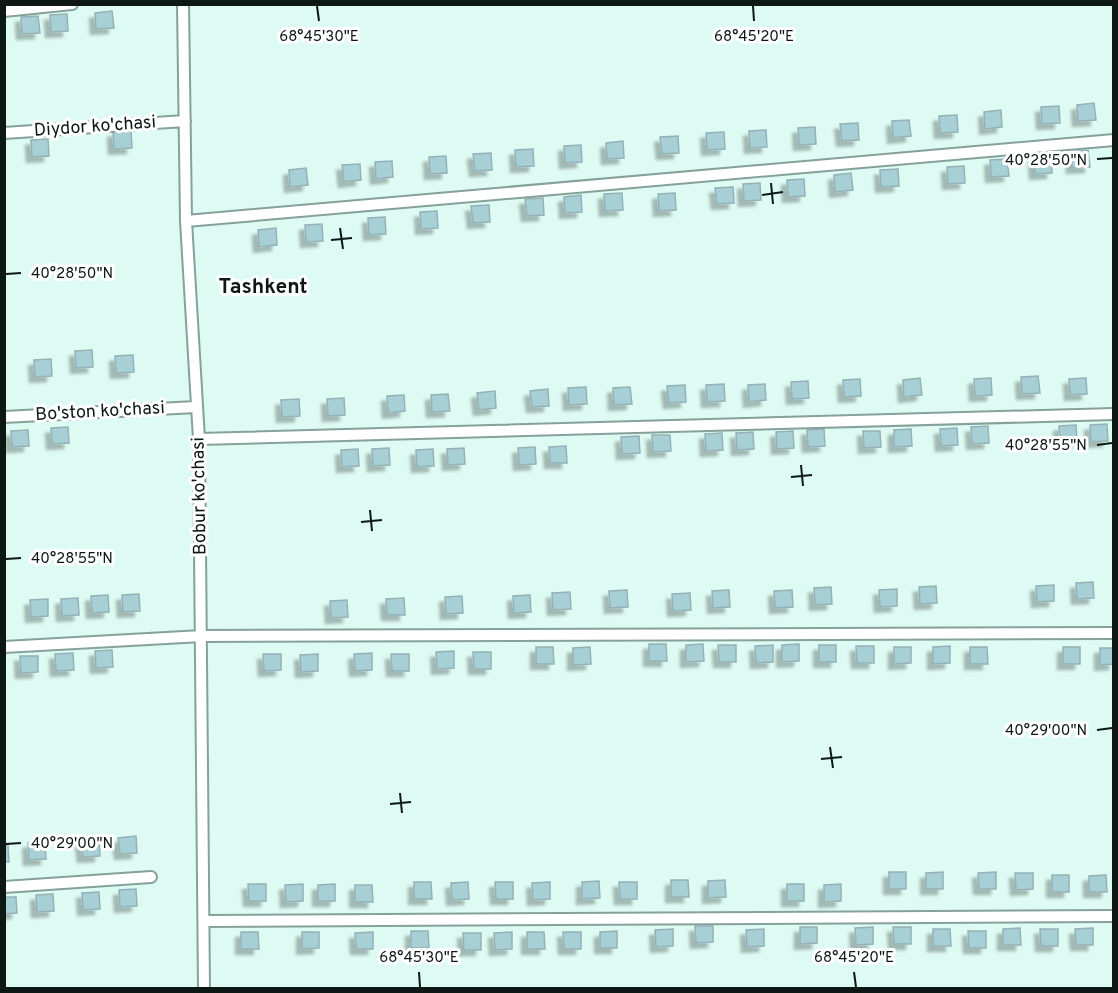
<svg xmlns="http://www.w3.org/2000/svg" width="1118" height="993" viewBox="0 0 1118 993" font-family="Overpass,sans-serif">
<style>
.building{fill:#a7cfd6;stroke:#95b1b6;stroke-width:1.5;filter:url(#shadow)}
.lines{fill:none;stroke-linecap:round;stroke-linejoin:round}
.street-casing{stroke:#85a19a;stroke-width:14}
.street{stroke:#fff;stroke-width:10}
.ticks{fill:none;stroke:#0d1815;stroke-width:2}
.labels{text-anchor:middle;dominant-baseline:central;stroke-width:6;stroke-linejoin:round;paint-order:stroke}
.street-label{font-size:18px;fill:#0d1815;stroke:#fff}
.quarter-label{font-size:21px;font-weight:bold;fill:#0d1815;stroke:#fff}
.ticks-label{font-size:15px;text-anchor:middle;fill:#0d1815;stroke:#fff;stroke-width:6;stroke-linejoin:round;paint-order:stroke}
</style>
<defs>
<filter id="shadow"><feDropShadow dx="-5.5" dy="5.5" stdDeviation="1.5" flood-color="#0004"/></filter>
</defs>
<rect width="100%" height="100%" fill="#ddfbf3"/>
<path class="building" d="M112,11L114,28L96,29L95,13Z
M67,14L68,31L51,32L50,15Z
M38,16L40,33L22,34L21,17Z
M1094,103L1096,120L1078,121L1077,105Z
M1059,106L1060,123L1042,124L1041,107Z
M1001,110L1002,127L985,129L984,112Z
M957,115L958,132L940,133L939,116Z
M909,120L911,136L893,138L892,121Z
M858,123L859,140L842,141L840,124Z
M815,127L816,144L799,145L798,128Z
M766,130L767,147L750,148L749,131Z
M131,131L132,148L114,149L113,132Z
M724,132L725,149L707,150L706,133Z
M678,136L679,153L662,154L660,137Z
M48,139L49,156L32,157L31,140Z
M623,141L624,158L607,159L606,143Z
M581,145L582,162L565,163L564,146Z
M533,149L534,166L516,167L515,150Z
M1088,150L1090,167L1072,168L1071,152Z
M491,153L492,170L475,171L473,154Z
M446,156L447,173L430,174L429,157Z
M1051,156L1052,173L1035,174L1034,157Z
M1007,159L1009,176L991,177L990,160Z
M392,161L393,177L376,179L375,162Z
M360,164L361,180L344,182L342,165Z
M964,166L965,183L948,184L947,167Z
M306,168L308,185L290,187L289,170Z
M898,169L899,186L881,187L880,170Z
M851,173L853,190L835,192L834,175Z
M804,179L805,196L788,197L787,180Z
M760,183L761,200L744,201L743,184Z
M733,187L734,203L717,204L715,188Z
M622,193L623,210L605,211L604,194Z
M675,193L676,210L659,211L658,194Z
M581,195L582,212L565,213L564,197Z
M543,198L544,215L527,216L525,199Z
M489,205L490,222L473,223L471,206Z
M437,211L438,228L421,229L420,212Z
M385,217L386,234L369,235L368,218Z
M322,224L323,241L306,242L305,225Z
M276,228L277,245L259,247L258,230Z
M92,350L93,367L76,368L75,351Z
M133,355L134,372L116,373L115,356Z
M51,359L52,376L35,377L34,360Z
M1038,376L1040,393L1022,394L1021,377Z
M920,378L922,395L904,397L903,380Z
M991,378L992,395L975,396L974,379Z
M1086,378L1087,394L1070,395L1069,379Z
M860,379L861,396L844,397L843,380Z
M808,381L809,398L792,399L791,382Z
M724,384L725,401L707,402L706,385Z
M765,384L766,400L749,402L748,385Z
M685,385L686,402L669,403L667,386Z
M586,387L587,404L569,405L568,388Z
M630,387L632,404L614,405L613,388Z
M548,389L549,406L532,407L530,391Z
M495,391L496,408L479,410L477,393Z
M448,394L450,411L432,412L431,395Z
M404,395L405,411L388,413L387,396Z
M344,398L345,415L328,416L327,399Z
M299,399L300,416L282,417L281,400Z
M1107,424L1108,441L1091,442L1090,425Z
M1076,425L1077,442L1060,443L1059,426Z
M988,426L989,443L972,444L971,427Z
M68,427L69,443L52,444L51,428Z
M957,428L958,445L941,446L940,429Z
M824,429L825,446L808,447L807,430Z
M911,429L912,446L894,447V430Z
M28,430L29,446L12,447L11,431Z
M793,431L794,448L777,449L776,432Z
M863,431H880L881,447L864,448Z
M753,432L754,449L737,450L736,433Z
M722,433L723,450L706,451L705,434Z
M652,435H670L671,451L653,452Z
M639,436L640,453L622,454L621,437Z
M566,446L567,463H550L549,447Z
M535,447L536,464L519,465L518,448Z
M389,448L390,465L373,466L372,449Z
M464,448L465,464L448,465L447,449Z
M358,449L359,466L342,467L341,450Z
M433,449L434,466L417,467L416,450Z
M1093,582L1094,598L1077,599L1076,583Z
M1054,585V601L1037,602L1036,586Z
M936,586L937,603L920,604L919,587Z
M831,587L832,604L815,605L814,588Z
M897,589V606L880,607L879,590Z
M627,590L628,607L610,608L609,591Z
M729,590L730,607L713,608L712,591Z
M792,590L793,607L775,608L774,591Z
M570,592L571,609L553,610L552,593Z
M690,593L691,610L673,611L672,594Z
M139,594L140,611L123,612L122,595Z
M108,595L109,612L92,613L91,596Z
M530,595L531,612L514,613L513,596Z
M462,596L463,613L446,614L445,597Z
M78,598L79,615L62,616L61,599Z
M404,598L405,615H387L386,599Z
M48,599V616L31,617L30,600Z
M347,600L348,617L331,618L330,601Z
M649,644H666L667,661H649Z
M703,644L704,661L686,662V645Z
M799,644V661L782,662V645Z
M718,645H736V662H719Z
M773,645V662L756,663L755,646Z
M819,645H836V662H819Z
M856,646H874V663H857Z
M950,646V663L933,664V647Z
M536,647H553L554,664H536Z
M590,647L591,664L573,665V648Z
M894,647H911V663L894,664Z
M970,647H987L988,664H970Z
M1063,647H1080V664H1063Z
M1100,648H1114V664L1100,665Z
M112,650L113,667L96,668L95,651Z
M454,651V668L437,669L436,652Z
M473,652H491V669H474Z
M73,653L74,670L56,671L55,654Z
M372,653V670L355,671L354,654Z
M263,654H281V670L264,671Z
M318,654V671L301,672L300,655Z
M391,654H409V671H392Z
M20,656H38V672L21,673Z
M136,836L137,853L120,854L118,838Z
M99,839L100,856L83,857L81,840Z
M45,842L46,859L29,860L28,843Z
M4,845H8L9,862H4Z
M889,872H906V889H889Z
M943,872V889H926V873Z
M996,872V889H979L978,873Z
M1015,873H1033V889L1016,890Z
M1052,875H1069V892H1052Z
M1106,875L1107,892H1089V876Z
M671,880H688L689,897H671Z
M725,880L726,897L708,898V881Z
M599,881L600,898L582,899V882Z
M414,882H431L432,899H414Z
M468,882L469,899L452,900L451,883Z
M495,882H513V899H496Z
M550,882V899L533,900L532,883Z
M619,882H637V899H620Z
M248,884H266V901H249Z
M303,884V901L286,902L285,885Z
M335,884V901H318V885Z
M787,884H804V901H787Z
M841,884V901L824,902V885Z
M355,885H372L373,902H355Z
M136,889L137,906L120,907L119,890Z
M99,892L100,909L83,910L82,893Z
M53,894L54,911L37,912L36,895Z
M4,897H16L17,913L4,914Z
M695,926H713V942L696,943Z
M800,927H817V943L800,944Z
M873,927V944L856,945L855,928Z
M893,927H911V944H894Z
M1020,928L1021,945H1003V929Z
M1093,928V945H1076L1075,929Z
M673,929V946L656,947L655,930Z
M764,929V946L747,947L746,930Z
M933,929H950L951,946H933Z
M1040,929H1058V946H1041Z
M411,931H428L429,948H411Z
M617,931V948H600V932Z
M968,931H986V948H969Z
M241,932H258L259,949H241Z
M302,932H319V948L302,949Z
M373,932V949H356L355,933Z
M512,932V949L495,950L494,933Z
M527,932H544L545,949H527Z
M563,932H581V949H564Z
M463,933H481V950H464Z"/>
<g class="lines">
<g class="street-casing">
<path id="street" d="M183,4L186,221L199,439L204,988
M4,11L72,4
M4,133L185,121
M186,221L1114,140
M4,417L196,407
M199,439L1114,414
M4,647L202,636L1114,633
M4,887L151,877
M205,921L1114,916"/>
</g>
<use href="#street" class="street"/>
</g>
<path class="ticks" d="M317,6L319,21M753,6L754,21M1097,159L1112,158M771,183L773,204M762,195L783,192M340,228L343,249M331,240L352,238M6,274L21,273M1097,445L1112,443M801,465L803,486M791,477L812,475M370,510L372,531M361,522L382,520M6,559L21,558M1097,730L1112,728M830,747L833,768M821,759L842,757M400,793L402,813M390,804L411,802M6,844L21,843M419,972L420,987M854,972L856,987"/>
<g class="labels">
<g class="street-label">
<text transform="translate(95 127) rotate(-4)">Diydor ko'chasi</text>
<text transform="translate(100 412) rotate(-3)">Bo'ston ko'chasi</text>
<text transform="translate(200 496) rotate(-91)">Bobur ko'chasi</text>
</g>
<g class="quarter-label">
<text x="263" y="287">Tashkent</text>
</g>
</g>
<g class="ticks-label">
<text x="319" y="41">68°45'30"E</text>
<text x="754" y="41">68°45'20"E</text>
<text x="1046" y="165">40°28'50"N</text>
<text x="72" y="278">40°28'50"N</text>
<text x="1046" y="450">40°28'55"N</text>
<text x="72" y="563">40°28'55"N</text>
<text x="1046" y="735">40°29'00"N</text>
<text x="72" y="848">40°29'00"N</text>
<text x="419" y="962">68°45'30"E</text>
<text x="854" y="962">68°45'20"E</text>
</g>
<rect width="1118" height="993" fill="none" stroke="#0d1815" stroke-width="12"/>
</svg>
